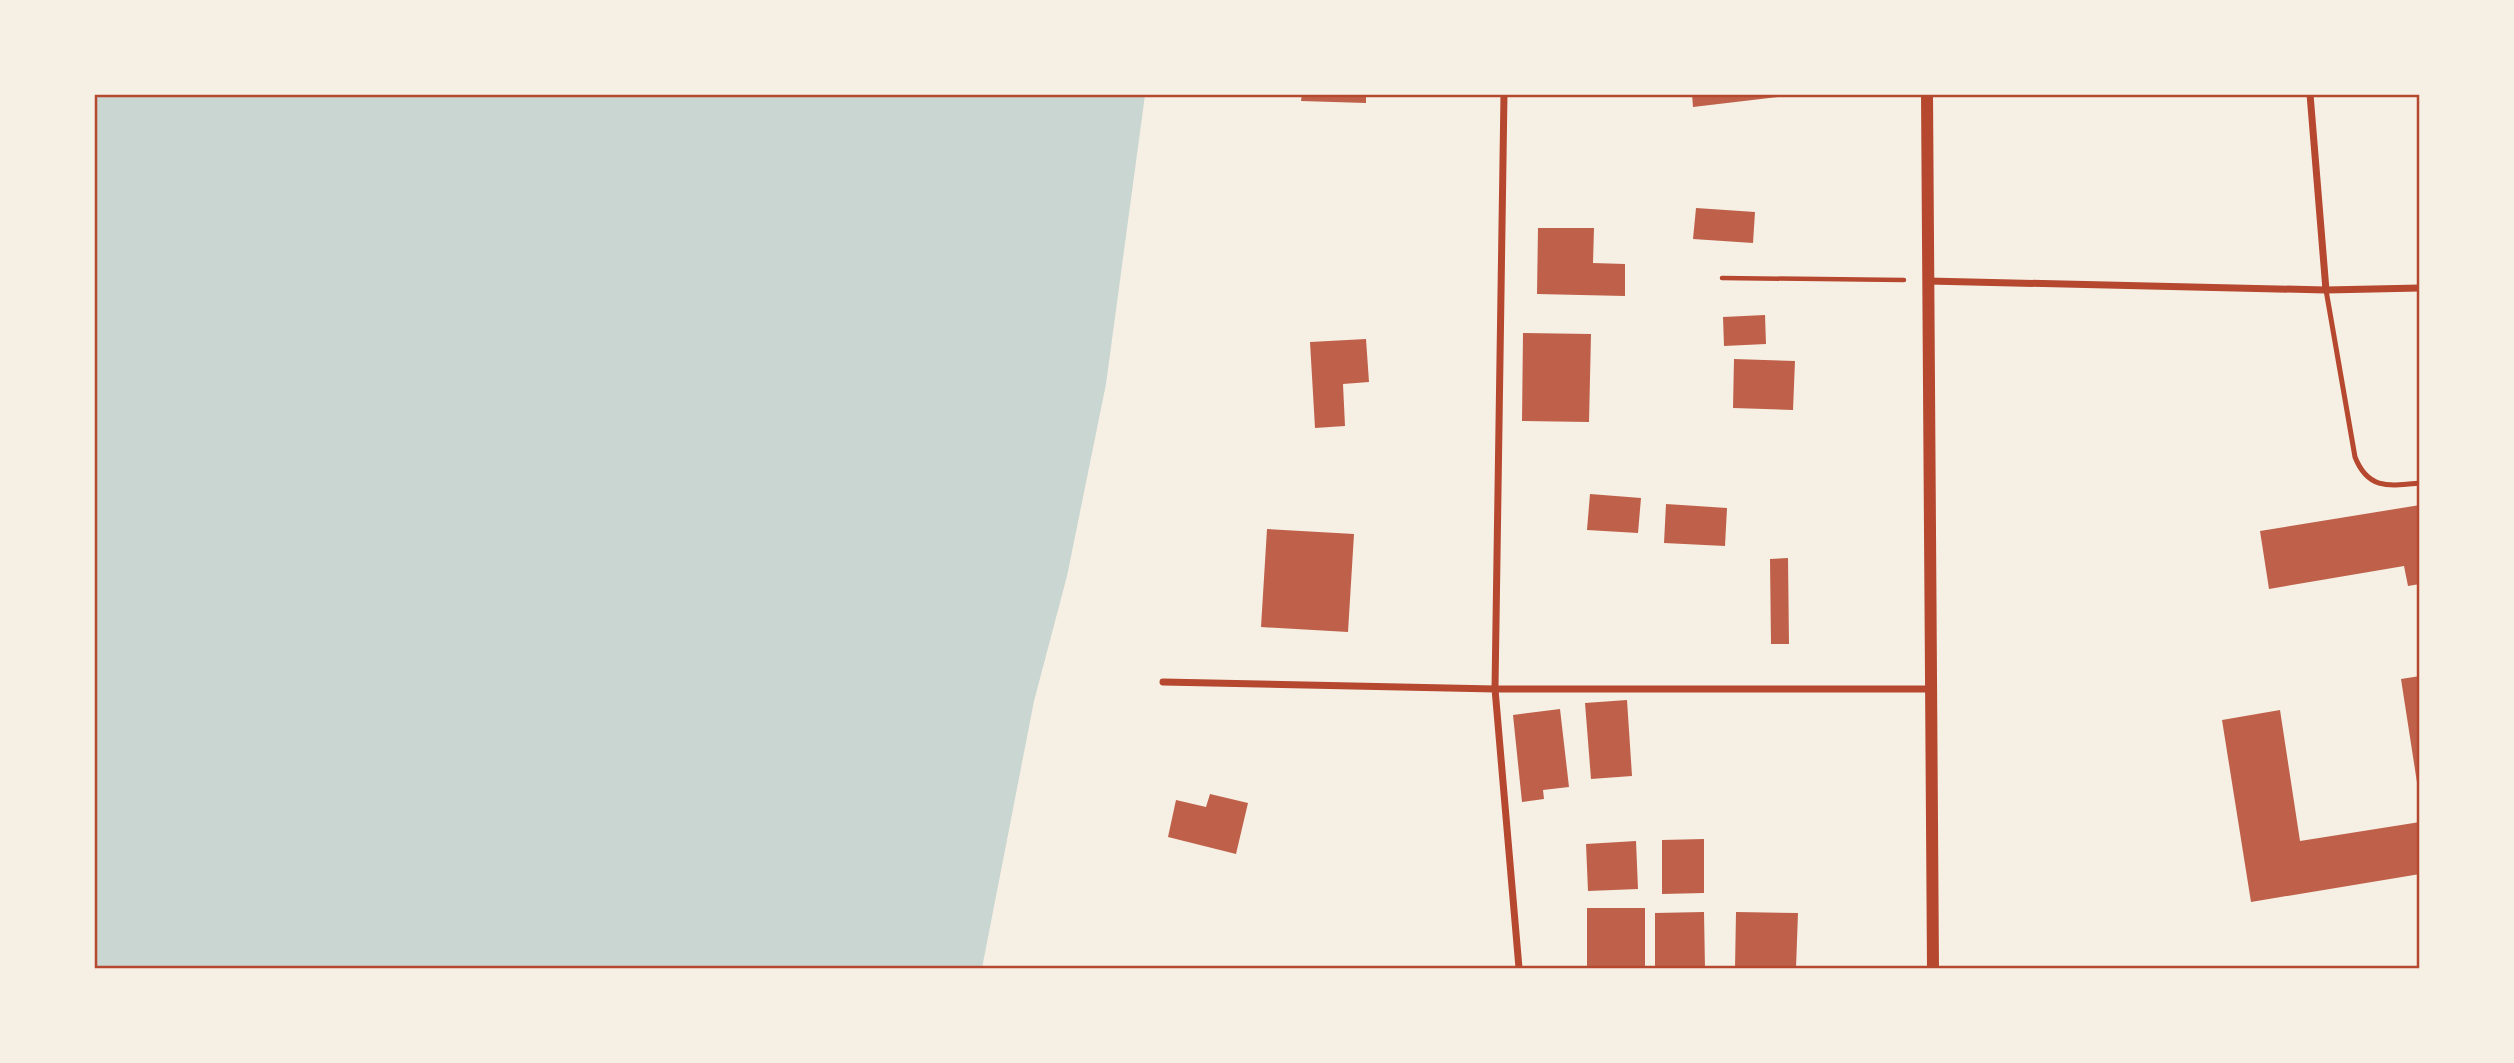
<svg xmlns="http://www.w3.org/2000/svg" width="2514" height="1063" viewBox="0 0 2514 1063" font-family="Georgia,serif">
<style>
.water{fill:#c9d6d2}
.building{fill:#bf614a}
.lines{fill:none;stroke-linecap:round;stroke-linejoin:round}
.path{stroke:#b5482f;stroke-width:4.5}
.service{stroke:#b5482f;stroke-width:5}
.minor{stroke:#b5482f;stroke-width:7}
.tertiary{stroke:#b5482f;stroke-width:12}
.neatline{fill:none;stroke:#b5482f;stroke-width:2.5}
</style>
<rect width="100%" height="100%" fill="#f6efe4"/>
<path class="water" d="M94,95H1145L1106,384L1067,576L1034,701L982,968H95Z"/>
<path class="building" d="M1302,94H1366V103L1301,101Z
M1692,94H1787V96L1693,107Z
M1696,208L1755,212L1753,243L1693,239Z
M1538,228H1594L1593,263L1625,264V296L1537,294Z
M1765,315L1766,344L1724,346L1723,317Z
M1523,333L1591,334L1589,422L1522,421Z
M1366,339L1369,382L1343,384L1345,426L1315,428L1310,342Z
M1734,359L1795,361L1793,410L1733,408Z
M1590,494L1641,498L1638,533L1587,530Z
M1666,504L1727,508L1725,546L1664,543Z
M2420,505V584L2408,586L2404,566L2269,589L2260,531Z
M1267,529L1354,534L1348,632L1261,627Z
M1788,558L1789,644H1771L1770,559Z
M2420,676V789H2418L2401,679Z
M1627,700L1632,776L1591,779L1585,703Z
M1560,709L1569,787L1543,790L1544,799L1522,802L1513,715Z
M2280,710L2300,841L2420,822V874L2251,902L2222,720Z
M1210,794L1248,803L1236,854L1168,837L1176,800L1206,807Z
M1704,839V893L1662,894V840Z
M1636,841L1638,889L1588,891L1586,844Z
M1587,908H1645V968H1587Z
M1704,912L1705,968H1655V913Z
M1736,912L1798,913L1796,968H1735Z"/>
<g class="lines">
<path class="path" d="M1722,278L1904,280"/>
<path class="service" d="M2326,290L2355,457C2368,490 2389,486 2420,483"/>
<path class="minor" d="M1504,94L1495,689L1519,968
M2310,94L2326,290
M1928,281L2326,290L2420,288
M1163,682L1495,689H1931"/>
<path class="tertiary" d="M1927,94L1933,968"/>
</g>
<rect width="2514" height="1063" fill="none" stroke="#f6efe4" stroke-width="192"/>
<rect x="96" y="96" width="2322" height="871" class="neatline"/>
</svg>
